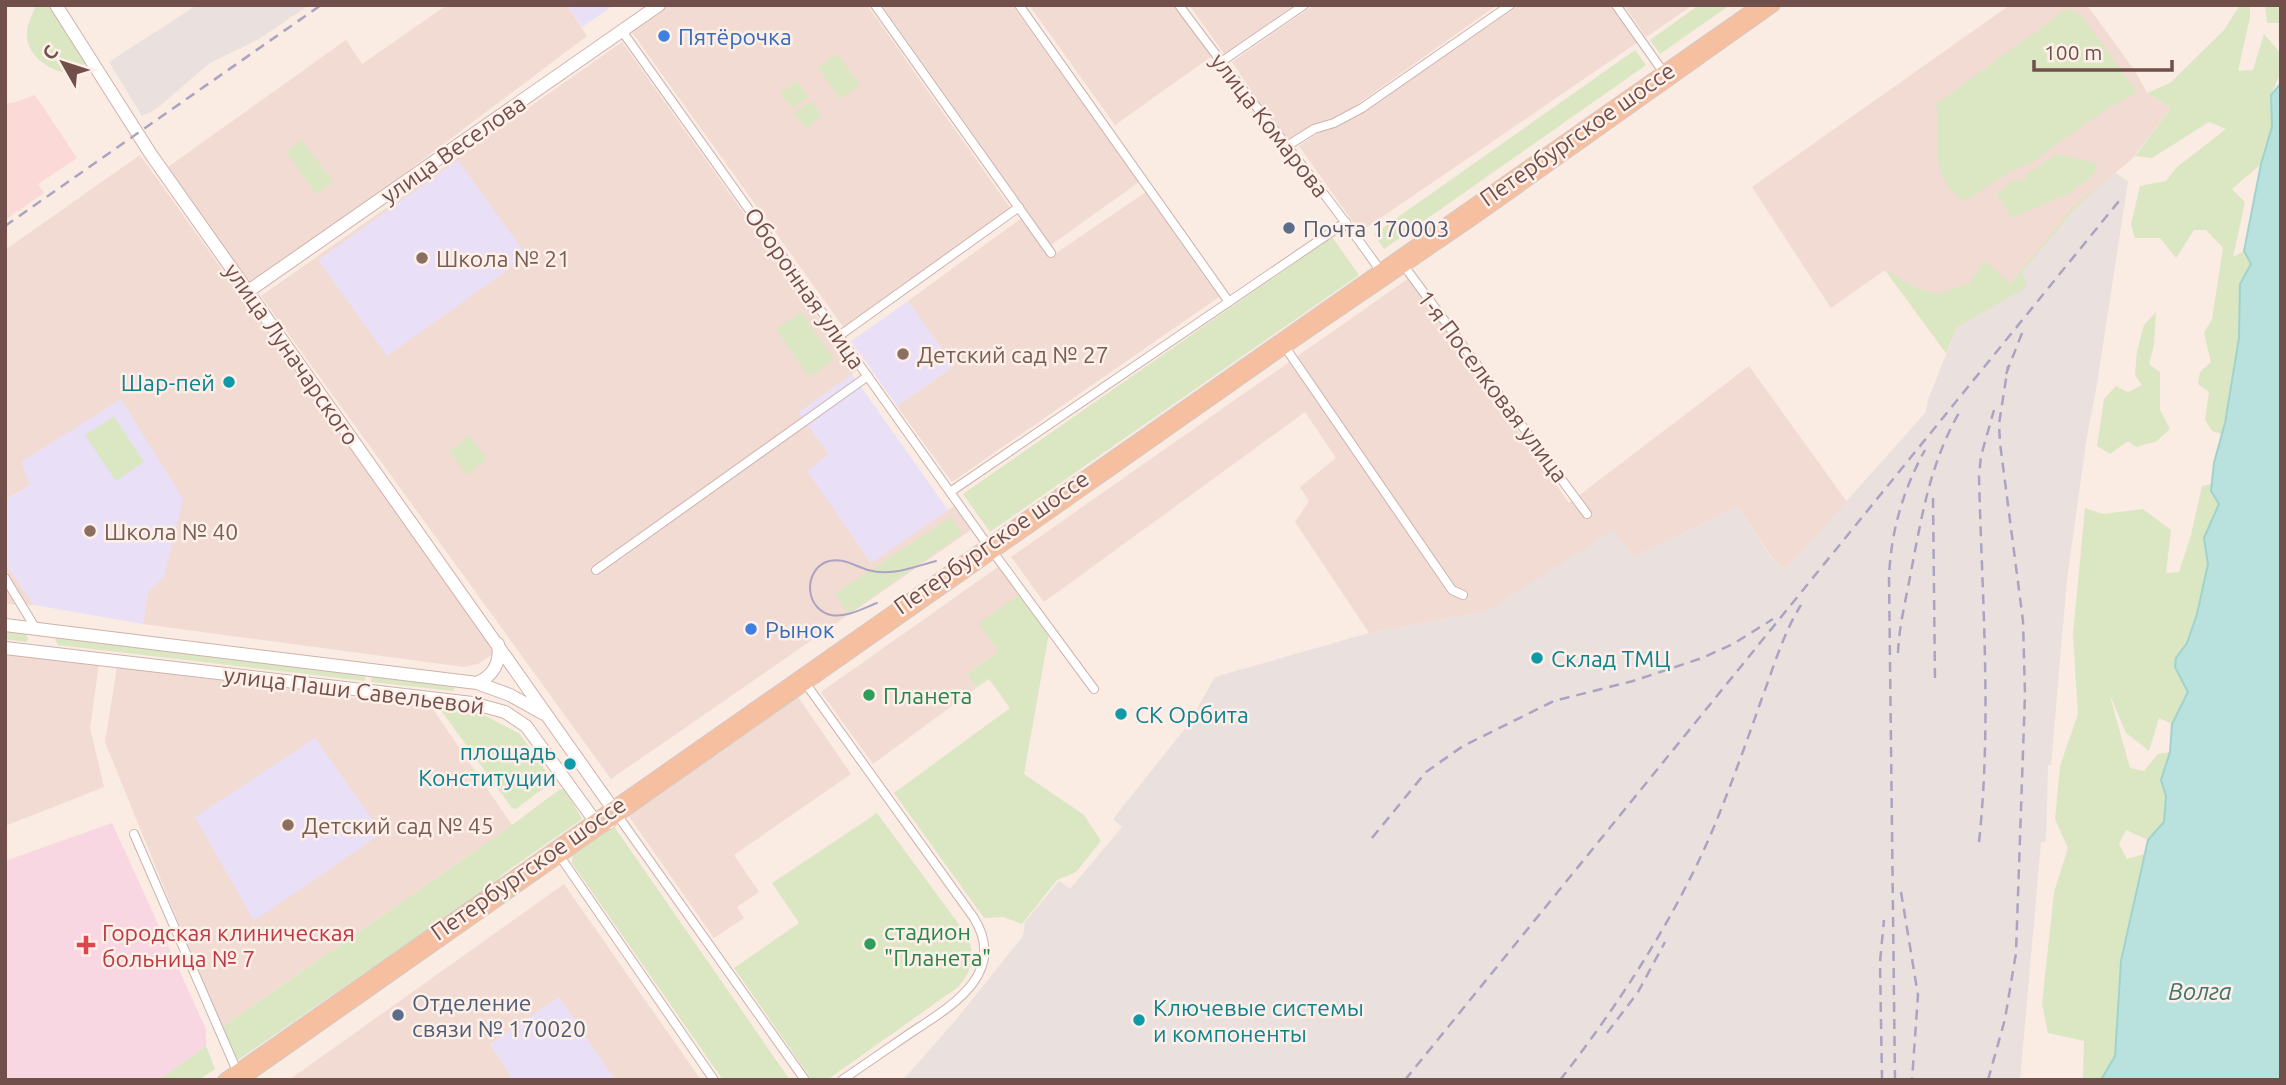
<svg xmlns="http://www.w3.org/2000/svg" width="2286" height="1085" viewBox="0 0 2286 1085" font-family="Ubuntu,sans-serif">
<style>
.residential{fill:#f1dbd2}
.commercial{fill:#fad9d7}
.industrial{fill:#eae0de}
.education{fill:#e9e0f7}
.medical{fill:#f8d7e3}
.green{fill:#dbe7c3}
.water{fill:#b9e2de;stroke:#a0d3ce;stroke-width:2}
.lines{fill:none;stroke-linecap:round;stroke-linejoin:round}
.street-casing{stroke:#cdb3ad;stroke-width:10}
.secondary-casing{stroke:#d0b2ab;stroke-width:14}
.primary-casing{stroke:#d4cac9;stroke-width:14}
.street{stroke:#fff;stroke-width:8}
.secondary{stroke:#fff;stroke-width:12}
.primary{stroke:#f5bfa0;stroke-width:12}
.tram{stroke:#aca3c3;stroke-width:2}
.rail{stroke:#aca3c3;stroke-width:2.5;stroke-dasharray:10 7;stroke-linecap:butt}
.shop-dot{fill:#3f7fe0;stroke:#fef0e9;stroke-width:2.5}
.service-dot{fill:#5c6f8a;stroke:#fef0e9;stroke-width:2.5}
.education-dot{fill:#8d6e63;stroke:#fef0e9;stroke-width:2.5}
.culture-dot{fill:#0f9aa8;stroke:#fef0e9;stroke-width:2.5}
.leisure-dot{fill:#2e9e5b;stroke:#fef0e9;stroke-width:2.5}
.health-dot{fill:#e0444e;stroke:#fef0e9;stroke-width:2.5}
.labels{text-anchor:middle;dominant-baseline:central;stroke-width:5;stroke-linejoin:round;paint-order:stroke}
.shop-label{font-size:23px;fill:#366cbe;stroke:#fef0e9;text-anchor:start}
.street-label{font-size:23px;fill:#714f4b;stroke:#fef0e9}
.service-label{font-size:23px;fill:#4e5e75;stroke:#fef0e9;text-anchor:start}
.education-label{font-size:23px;fill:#785e54;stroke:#fef0e9;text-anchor:start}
.culture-label{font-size:23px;fill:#0d838f;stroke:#fef0e9;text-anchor:start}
.leisure-label{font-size:23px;fill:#27864d;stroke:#fef0e9;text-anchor:start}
.health-label{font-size:23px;fill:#be3a42;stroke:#fef0e9;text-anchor:start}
.water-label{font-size:24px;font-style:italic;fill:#407670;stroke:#fef0e9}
</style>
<rect width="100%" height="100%" fill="#faebe3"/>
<path class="residential" d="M447,5H567L587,36L252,288L168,167L346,40L362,64Z
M668,5H867L1011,209L844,328L631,31Z
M882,5H1012L1139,182L1051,245Z
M1029,5H1175L1212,56L1115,125Z
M1189,5H1294L1225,55Z
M1314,5H1497L1338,118L1316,125L1287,142L1232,62Z
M1519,5H1611L1638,42L1360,232L1299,146L1324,129L1345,123Z
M1624,5H1693L1646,37Z
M2010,5H2087L2135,71L2147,93L2171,108L2131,160L2115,173L2027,287L1957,327L1946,353L1885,270L1831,308L1752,187Z
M622,42L856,371L799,413L829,454L808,471L870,562L954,506L971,530L611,779L261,296Z
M140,155L490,643L493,654L478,664L464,667L143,624L148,591L164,577L30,485L5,500V250Z
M1146,192L1219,297L952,482L897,406L954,366L908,301L1023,217L1052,256Z
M1409,278L1569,503L1749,366L1847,502L1786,569L1774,561L1738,507L1633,557L1502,603L1487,611L1369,633L1295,522L1309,501L1300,487L1336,458L1305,412L1044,602L1011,557Z
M5,563L34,605L5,604Z
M998,567L1019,595L979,623L999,651L967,674L976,688L873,764L821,692Z
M5,654L99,664L90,728L104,787L5,826Z
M117,667L432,708L512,825L221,1028L105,742Z
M798,697L851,774L734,855L759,892L737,907L744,918L714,938L628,815Z
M564,884L701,1080H615L559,998L490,1044L513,1080H289Z"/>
<path class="commercial" d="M35,95L77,158L38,184L44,193L5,220V103H13Z"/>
<path class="industrial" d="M197,5H309L259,39L210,63L156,109L142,116L109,62Z
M2115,173L2128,181L2097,384L2086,442L2067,580L2051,765H2048L2046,841L2041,842L2020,1080H903L955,1021L1023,936L1025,922L1059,881L1070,889L1122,827L1113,819L1187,726L1215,677L1369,633L1487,611L1613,530L1633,557L1738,507L1773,561L1786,569L1926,412L1928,400L1957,327L2026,287L2022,272L2076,207Z"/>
<path class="education" d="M567,5H614L582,27Z
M458,160L527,256L387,356L318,260Z
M908,301L954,366L897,406L851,341Z
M852,374L948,510L871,563L807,471L829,454L798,413Z
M121,399L183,499L164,577L148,592L143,624L34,605L5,563V500L30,485L21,462Z
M315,738L382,833L254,921L195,817Z
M559,997L615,1080H513L490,1044Z"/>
<path class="medical" d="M112,823L206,1029V1046L159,1080H5V861Z"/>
<path class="green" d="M36,5H50L86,61C76,88 23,63 27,31C28,23 33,13 36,5Z
M1699,5H1730L1660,54L1650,40Z
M2240,5H2250V17L2238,71L2253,70L2264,34L2281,54V71L2271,95L2272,127L2261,164L2232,189L2245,202L2233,257L2244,251L2251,264L2240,284L2239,338L2222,434L2212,431L2205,420L2209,392L2198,384L2200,372L2211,362L2204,333L2212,319L2223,248L2206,230H2194L2176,258L2160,238H2135L2131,224L2140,186L2166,181L2177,167L2226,129L2209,122L2152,158L2135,156L2171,108L2147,93L2170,83L2224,30Z
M2265,5H2281V23H2267Z
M2067,9L2081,15L2137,92L2102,112L2031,163L2011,171L1965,201C1956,198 1940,177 1939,166C1935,145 1940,125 1936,104Z
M1635,50L1646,65L1384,249L1374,234Z
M837,54L860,85L840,99L818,68Z
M797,81L808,97L792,108L780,93Z
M811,101L822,117L806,129L794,113Z
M302,140L333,182L316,194L286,152Z
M2057,154L2097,163L2094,175L2069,193L2012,218L1997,194L2012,181L2026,179L2028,173Z
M2115,173L2076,207L2022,272L2027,287L1957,327L1946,353L1885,270L1915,287L1936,294L1970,283L1984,260L2010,284L2074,206Z
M1332,237L1359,275L990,532L963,494Z
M801,312L834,359L809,377L776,329Z
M2156,312L2154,345L2149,364L2160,372V410L2170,429L2157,441L2136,447L2128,441L2110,454L2097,446L2104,399L2116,386L2128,392L2142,385L2135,375L2137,351L2144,325Z
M114,416L144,462L116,481L85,435Z
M470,436L487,459L467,475L449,451Z
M2212,484L2211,491L2219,504L2204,538L2208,564L2197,614L2187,643L2176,658L2175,667L2188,692L2172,724L2159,718L2149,751L2126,733L2109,693L2130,768L2144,771L2158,754L2170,752L2161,780L2166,796L2164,823L2148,840L2126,830L2119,844L2127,859L2145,854L2121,961L2115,1056L2101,1080H2083L2084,1041L2048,1033L2042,1004L2054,892L2068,848L2055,819L2060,766L2078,714L2073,634L2085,508L2103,514L2143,509L2171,530L2166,573L2179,572L2191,535L2202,486Z
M951,517L962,534L849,614L835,594Z
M1019,595L1049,633L1024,774L1084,815L1101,841L1076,872L1057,880L1022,924L1003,917L984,918L894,793L1010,708L989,679L976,688L967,674L999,651L978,623Z
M5,630L26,633L28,639L26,642L5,639Z
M59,637L366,672L365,681L58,645L55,639Z
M372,673L456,685L453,691L371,682Z
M440,709L482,714L520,734L553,781L516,809L512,808Z
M560,789H565L582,819L503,874L495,883L238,1060L221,1028L512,825Z
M877,813L966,934C976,953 973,971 958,987L827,1080H812L734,968L799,923L772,883Z
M613,825L790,1080H723L572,863L573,852Z
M206,1046L215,1069L199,1080H159Z"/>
<path class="water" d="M2281,83V1080H2101L2115,1056L2121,961L2148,840L2164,822L2166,796L2161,780L2170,752L2172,724L2188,692L2175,667L2176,658L2187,643L2197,614L2208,564L2204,538L2219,504L2211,491L2214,463L2225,423L2239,338L2240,284L2251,264L2244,251L2261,164L2272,127L2271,95Z"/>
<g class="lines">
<g class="street-casing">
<path id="street" d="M875,5L1051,253
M1019,5L1229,302
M1179,5C1245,96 1318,181 1382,273
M1616,5L1664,73
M622,31L982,537L1094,689
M1221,62L1304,5
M1287,146L1314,129L1334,123L1362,108L1510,5
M1402,263L1587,514
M839,336L1019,207
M1285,347L1452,590L1463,595
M950,492L1346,222
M596,570L868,376
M5,578L36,629
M806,684L974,918C1009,975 948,1008 909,1034C887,1049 864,1065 842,1080
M618,816L805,1080
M134,834L237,1071
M559,855L714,1080"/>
</g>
<g class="secondary-casing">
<path id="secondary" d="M247,292L659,5
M5,625L477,683L510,695L544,714
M5,648L472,703L505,712L526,726L595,821L609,823L613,809L150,153L56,5
M477,683C493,676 501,662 498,644"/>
</g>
<g class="primary-casing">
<path id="primary" d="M224,1080L1759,5
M241,1080L1285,347L1474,218L1774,5"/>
</g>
<use href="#street" class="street"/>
<use href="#secondary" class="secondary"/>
<use href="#primary" class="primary"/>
<path class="tram" d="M877,603C864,608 846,618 831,615C805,609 803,572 826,562C840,556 855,566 868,570C891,577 913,567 936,561"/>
<path class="rail" d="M5,226L321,5
M2006,374L2024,328
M1933,498L1935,680
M1898,653C1899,626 1906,599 1911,572C1922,514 1931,459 1962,408
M1372,838L1426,772L1463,746L1554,701L1633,681L1702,658L1733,644L1773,619
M1979,842C1992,721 1982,598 1979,476L1981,456L1994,410
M1901,892L1918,995L1912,1080
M1607,1033L1638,992L1665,942
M1405,1080L2119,201
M1560,1080C1621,1002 1681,909 1718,817C1734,777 1748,738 1762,698C1774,666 1783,634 1801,605
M1882,1080L1880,962L1884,920
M1895,1080L1889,577C1891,531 1903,490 1925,450
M1988,1080L2005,1019L2016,953L2025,694L2023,621L2000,443L1999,424L2008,366"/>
</g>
<g class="shop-dot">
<circle cx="664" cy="36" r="7"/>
<circle cx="751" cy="629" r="7"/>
</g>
<g class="service-dot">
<circle cx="1289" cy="228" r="7"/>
<circle cx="398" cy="1015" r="7"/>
</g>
<g class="education-dot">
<circle cx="422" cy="258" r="7"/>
<circle cx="903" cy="354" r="7"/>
<circle cx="90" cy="531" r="7"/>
<circle cx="288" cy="825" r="7"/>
</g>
<g class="culture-dot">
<circle cx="229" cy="382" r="7"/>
<circle cx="1537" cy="658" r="7"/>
<circle cx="1121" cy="714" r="7"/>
<circle cx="570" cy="764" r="7"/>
<circle cx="1139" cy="1020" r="7"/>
</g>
<g class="leisure-dot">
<circle cx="869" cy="695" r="7"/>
<circle cx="870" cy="944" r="7"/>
</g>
<path class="health-dot" d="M82.5 934.5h7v7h7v7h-7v7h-7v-7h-7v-7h7z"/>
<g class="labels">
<g class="shop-label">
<text x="678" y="36">Пятёрочка</text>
<text x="765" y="629">Рынок</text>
</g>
<g class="street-label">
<text transform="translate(1270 125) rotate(52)">улица Комарова</text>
<text transform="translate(1577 134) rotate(-35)">Петербургское шоссе</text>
<text transform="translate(453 149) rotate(-35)">улица Веселова</text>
<text transform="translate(805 288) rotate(55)">Оборонная улица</text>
<text transform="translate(292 354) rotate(55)">улица Луначарского</text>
<text transform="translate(1493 386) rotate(53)">1-я Поселковая улица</text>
<text transform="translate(991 542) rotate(-35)">Петербургское шоссе</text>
<text transform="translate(354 690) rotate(7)">улица Паши Савельевой</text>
<text transform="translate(528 868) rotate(-35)">Петербургское шоссе</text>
</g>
<g class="service-label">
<text x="1303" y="228">Почта 170003</text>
<text x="412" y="1002">Отделение<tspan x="412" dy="26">связи № 170020</tspan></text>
</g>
<g class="education-label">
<text x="436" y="258">Школа № 21</text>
<text x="917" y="354">Детский сад № 27</text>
<text x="104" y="531">Школа № 40</text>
<text x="302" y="825">Детский сад № 45</text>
</g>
<g class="culture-label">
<text x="215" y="382" text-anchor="end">Шар-пей</text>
<text x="1551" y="658">Склад ТМЦ</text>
<text x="1135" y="714">СК Орбита</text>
<text x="556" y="751" text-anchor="end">площадь<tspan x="556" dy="26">Конституции</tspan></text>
<text x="1153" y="1007">Ключевые системы<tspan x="1153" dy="26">и компоненты</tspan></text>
</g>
<g class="leisure-label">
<text x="883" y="695">Планета</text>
<text x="884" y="931">стадион<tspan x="884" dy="26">"Планета"</tspan></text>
</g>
<g class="health-label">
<text x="102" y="932">Городская клиническая<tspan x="102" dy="26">больница № 7</tspan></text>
</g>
<g class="water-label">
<text x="2200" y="991">Волга</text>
</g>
</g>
<rect width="2286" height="1085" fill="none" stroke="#714f4b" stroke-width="14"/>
<g transform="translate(63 63) rotate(309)" stroke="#fef0e9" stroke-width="5" paint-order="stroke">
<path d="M0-5L12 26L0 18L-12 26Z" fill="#714f4b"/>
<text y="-10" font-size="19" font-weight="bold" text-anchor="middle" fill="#714f4b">С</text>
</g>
<path d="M2034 60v10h138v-10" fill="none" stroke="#714f4b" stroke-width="3.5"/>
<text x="2044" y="60" font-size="21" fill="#714f4b" stroke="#fef0e9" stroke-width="5" paint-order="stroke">100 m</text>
</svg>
